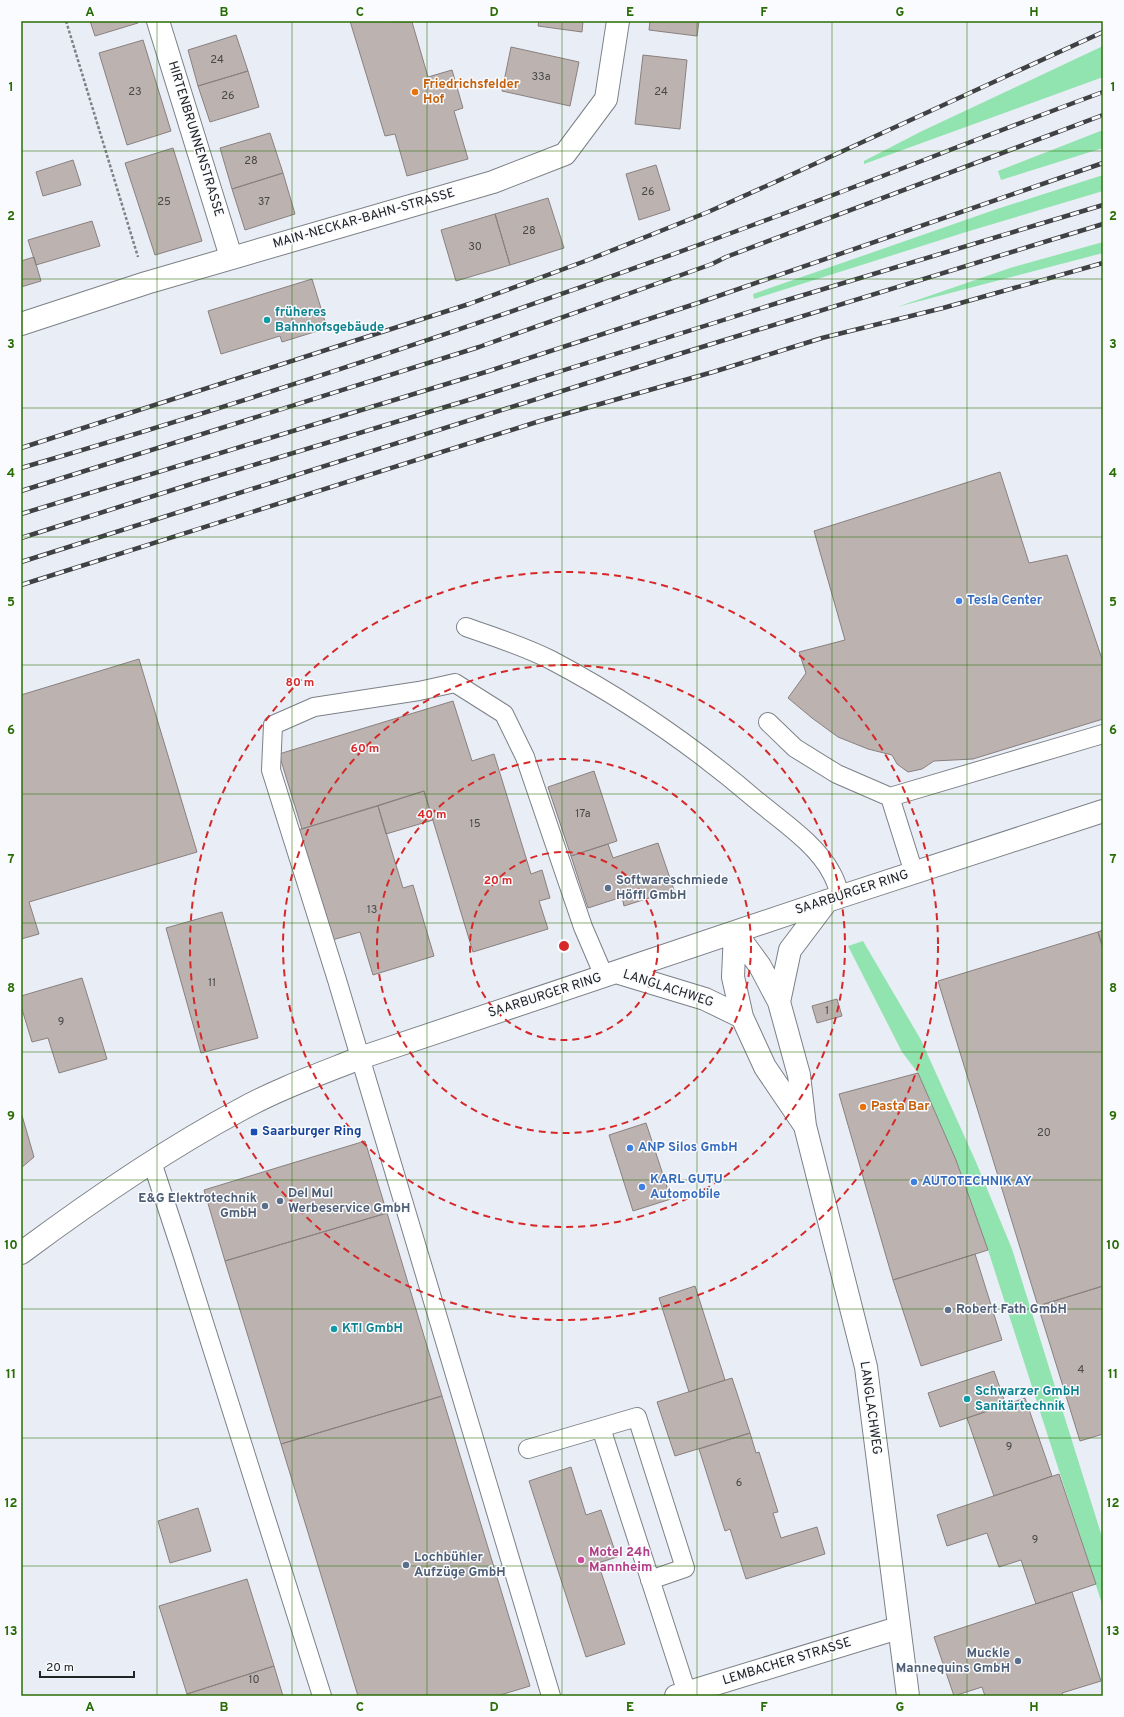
<svg xmlns="http://www.w3.org/2000/svg" width="1124" height="1717" viewBox="0 0 1124 1717" font-family="Overpass,sans-serif">
<style>
.green{fill:#91e4b0}
.building{fill:#bcb3b1;stroke:#89807f}
.lines{fill:none;stroke-linecap:round;stroke-linejoin:round}
.service-casing{stroke:#7c8087;stroke-width:20}
.minor-casing{stroke:#7c8087;stroke-width:24}
.path{stroke:#7e8186;stroke-width:2.5;stroke-dasharray:3 2;stroke-linecap:butt}
.service{stroke:#fff;stroke-width:18}
.minor{stroke:#fff;stroke-width:22}
.rail-casing{stroke:#3f4144;stroke-width:4.5}
.rail{stroke:#f9fbfe;stroke-width:3;stroke-dasharray:9;stroke-linecap:butt}
.grid{fill:none;stroke:#2a6d04;stroke-width:1;stroke-opacity:0.55}
.ring{fill:none;stroke:#d62828;stroke-width:2;stroke-dasharray:7 5}
.food-dot{fill:#e8710a;stroke:#f9fbfe;stroke-width:1.5}
.culture-dot{fill:#0f9aa8;stroke:#f9fbfe;stroke-width:1.5}
.shop-dot{fill:#3f7fe0;stroke:#f9fbfe;stroke-width:1.5}
.service-dot{fill:#5c6f8a;stroke:#f9fbfe;stroke-width:1.5}
.transit-dot{fill:#1a4fb4;stroke:#f9fbfe;stroke-width:1.5}
.hotel-dot{fill:#d1479c;stroke:#f9fbfe;stroke-width:1.5}
.labels{text-anchor:middle;dominant-baseline:central;stroke-width:3;stroke-linejoin:round;paint-order:stroke}
.number-label{font-size:11px;fill:#484748}
.food-label{font-size:13px;font-weight:bold;fill:#c56008;stroke:#f9fbfe;text-anchor:start}
.street-label{font-size:13px;fill:#212325;stroke:#f9fbfe}
.culture-label{font-size:13px;font-weight:bold;fill:#0d838f;stroke:#f9fbfe;text-anchor:start}
.shop-label{font-size:13px;font-weight:bold;fill:#366cbe;stroke:#f9fbfe;text-anchor:start}
.service-label{font-size:13px;font-weight:bold;fill:#4e5e75;stroke:#f9fbfe;text-anchor:start}
.transit-label{font-size:13px;font-weight:bold;fill:#164399;stroke:#f9fbfe;text-anchor:start}
.hotel-label{font-size:13px;font-weight:bold;fill:#b23c85;stroke:#f9fbfe;text-anchor:start}
.centre{fill:#d62828;stroke:#f9fbfe;stroke-width:2}
.ring-label{font-size:12px;text-anchor:middle;font-weight:bold;fill:#d62828;stroke:#f9fbfe;stroke-width:3;stroke-linejoin:round;paint-order:stroke}
.neatline{fill:none;stroke:#2a6d04;stroke-width:1.5}
.grid-label{font-size:13px;text-anchor:middle;font-weight:bold;fill:#2a6d04}
</style>
<rect width="100%" height="100%" fill="#e9edf5"/>
<path class="green" d="M1103,46V77L864,164V161L920,132Z
M1103,130V148L1001,180L998,171Z
M1103,175V191L966,232L754,299L753,294L997,209Z
M1103,242V253L897,307L1010,268Z
M863,941L921,1040L976,1162L1012,1249L1103,1540V1607L988,1250L956,1160L918,1073L902,1052L848,946Z"/>
<path class="building" d="M90,21H137L138,23L95,36Z
M350,21L412,22L428,77L452,70L463,108L454,111L468,159L407,176L395,134L385,136Z
M539,21H583L582,32L538,26Z
M650,21H699L697,36L649,30Z
M236,35L248,71L198,86L188,50Z
M143,40L171,131L127,145L99,53Z
M511,47L579,62L570,106L502,91Z
M643,55L687,60L680,129L635,124Z
M248,71L259,107L210,122L198,86Z
M270,133L283,173L232,189L220,148Z
M173,148L202,241L155,255L125,163Z
M73,160L81,185L43,196L36,172Z
M656,165L670,210L639,220L626,174Z
M283,173L295,214L245,230L232,189Z
M548,198L564,248L510,265L495,214Z
M495,214L510,265L456,281L441,230Z
M92,221L100,246L36,265L28,240Z
M34,257L41,281L21,287V261Z
M312,279L327,328L282,342L280,336L221,354L208,311Z
M1000,472L1029,563L1067,555L1103,662V719L973,759L934,761L922,769L908,772L897,764L892,755L868,749L838,737L812,718L788,698L806,673L799,652L845,640L814,531Z
M139,659L197,852L29,902L39,934L21,939V695Z
M453,701L472,761L494,754L531,874L542,870L550,898L539,901L548,929L473,952L424,791L302,829L279,754Z
M594,771L617,841L571,856L548,787Z
M424,791L433,820L386,834L378,806Z
M378,806L403,888L413,885L434,956L373,975L360,932L332,940L298,830Z
M658,843L674,890L624,906L622,897L588,908L571,856L608,844L613,858Z
M222,912L258,1038L201,1053L166,928Z
M1103,930V949L1098,932Z
M1098,932L1103,949V1286L1038,1306L938,981Z
M82,978L107,1059L59,1073L48,1038L32,1042L21,1006V996Z
M837,999L842,1016L817,1023L812,1006Z
M918,1073L956,1160L988,1250L893,1280L839,1094Z
M21,1112L34,1157L21,1168Z
M646,1123L671,1199L633,1211L609,1135Z
M365,1141L387,1213L225,1261L204,1190Z
M387,1213L442,1396L281,1444L225,1261Z
M975,1254L1002,1340L921,1366L893,1280Z
M695,1286L725,1380L689,1392L659,1298Z
M1103,1286V1434L1080,1441L1038,1306Z
M994,1371L1006,1405L940,1427L928,1393Z
M732,1378L750,1433L675,1456L657,1402Z
M442,1396L530,1686L497,1696H358L281,1444Z
M1025,1398L1052,1476L994,1496L967,1418Z
M750,1433L756,1453L759,1452L778,1512L773,1513L781,1538L817,1527L825,1554L746,1579L730,1529L725,1531L699,1449Z
M571,1467L586,1515L601,1510L617,1557L598,1563L625,1644L586,1657L529,1481Z
M1059,1474L1096,1584L1036,1604L1021,1560L999,1567L987,1533L947,1546L937,1515Z
M198,1508L211,1551L170,1563L158,1521Z
M247,1579L274,1666L187,1694L159,1606Z
M1072,1592L1101,1681L1062,1693L1063,1696H985L982,1687L954,1696L934,1637Z
M274,1666L283,1696H187V1694Z"/>
<g class="lines">
<g class="service-casing">
<path id="service" d="M466,627C494,637 524,646 551,660C625,699 691,744 755,799C780,820 817,844 832,874C836,881 838,889 841,897
M768,722L795,748L837,774L890,797L914,873
M890,797L1103,734
M152,1162L182,1253L322,1696
M601,1428L687,1693
M528,1449L637,1417L685,1568L650,1580
M551,1696L337,980L271,770L273,725L314,707L419,691L455,683L504,714L525,757L583,927L604,976"/>
</g>
<g class="minor-casing">
<path id="minor" d="M158,21L231,257
M21,324L146,283L493,182L565,154L606,99L618,21
M735,932L760,966L779,1002L799,1075L805,1126L866,1367L908,1696
M735,932L733,977L742,1017L765,1067L803,1123
M616,972L705,999L742,1017
M779,1002L790,950L827,901
M21,1253C91,1201 163,1151 240,1110C278,1089 320,1074 360,1058L827,901L1103,811
M676,1696L898,1628"/>
</g>
<path class="path" d="M66,21L138,257"/>
<use href="#service" class="service"/>
<use href="#minor" class="minor"/>
<g class="rail-casing">
<path id="rail" d="M21,448L469,304L588,260L708,212L773,183L1103,32
M21,468C268,396 512,314 753,225C870,182 986,135 1103,92
M21,491L479,347L712,264L726,257L1103,115
M21,514L489,371L698,303L1103,163
M21,538L204,480L485,395L787,300L1103,205
M21,562L679,354L1103,224
M21,585L540,421L713,372L822,338L943,308L1103,263"/>
</g>
<use href="#rail" class="rail"/>
</g>
<path class="grid" d="M157,21V1696M292,21V1696M427,21V1696M562,21V1696M697,21V1696M832,21V1696M967,21V1696M21,151H1103M21,279H1103M21,408H1103M21,537H1103M21,665H1103M21,794H1103M21,923H1103M21,1052H1103M21,1180H1103M21,1309H1103M21,1438H1103M21,1566H1103"/>
<g class="ring">
<circle cx="564" cy="946" r="94"/>
<circle cx="564" cy="946" r="187"/>
<circle cx="564" cy="946" r="281"/>
<circle cx="564" cy="946" r="374"/>
</g>
<g class="food-dot">
<circle cx="415" cy="92" r="4"/>
<circle cx="863" cy="1107" r="4"/>
</g>
<g class="culture-dot">
<circle cx="267" cy="320" r="4"/>
<circle cx="334" cy="1329" r="4"/>
<circle cx="967" cy="1399" r="4"/>
</g>
<g class="shop-dot">
<circle cx="959" cy="601" r="4"/>
<circle cx="630" cy="1148" r="4"/>
<circle cx="914" cy="1182" r="4"/>
<circle cx="642" cy="1187" r="4"/>
</g>
<g class="service-dot">
<circle cx="608" cy="888" r="4"/>
<circle cx="280" cy="1201" r="4"/>
<circle cx="265" cy="1206" r="4"/>
<circle cx="948" cy="1310" r="4"/>
<circle cx="406" cy="1565" r="4"/>
<circle cx="1018" cy="1661" r="4"/>
</g>
<rect class="transit-dot" x="250" y="1128" width="8" height="8" rx="2"/>
<circle class="hotel-dot" cx="581" cy="1560" r="4"/>
<g class="labels">
<g class="number-label">
<text x="217" y="60">24</text>
<text x="541" y="77">33a</text>
<text x="135" y="92">23</text>
<text x="661" y="92">24</text>
<text x="228" y="96">26</text>
<text x="251" y="161">28</text>
<text x="648" y="192">26</text>
<text x="164" y="202">25</text>
<text x="264" y="202">37</text>
<text x="529" y="231">28</text>
<text x="475" y="247">30</text>
<text x="583" y="814">17a</text>
<text x="475" y="824">15</text>
<text x="372" y="910">13</text>
<text x="212" y="983">11</text>
<text x="827" y="1011">1</text>
<text x="61" y="1022">9</text>
<text x="1044" y="1133">20</text>
<text x="1081" y="1370">4</text>
<text x="1009" y="1447">9</text>
<text x="739" y="1483">6</text>
<text x="1035" y="1540">9</text>
<text x="254" y="1680">10</text>
</g>
<g class="food-label">
<text x="423" y="85">Friedrichsfelder<tspan x="423" dy="15">Hof</tspan></text>
<text x="871" y="1107">Pasta Bar</text>
</g>
<g class="street-label">
<text transform="translate(195 139) rotate(73)">HIRTENBRUNNENSTRASSE</text>
<text transform="translate(364 219) rotate(-16)">MAIN-NECKAR-BAHN-STRASSE</text>
<text transform="translate(852 893) rotate(-18)">SAARBURGER RING</text>
<text transform="translate(668 989) rotate(18)">LANGLACHWEG</text>
<text transform="translate(545 996) rotate(-18)">SAARBURGER RING</text>
<text transform="translate(870 1408) rotate(82)">LANGLACHWEG</text>
<text transform="translate(787 1662) rotate(-17)">LEMBACHER STRASSE</text>
</g>
<g class="culture-label">
<text x="275" y="313">früheres<tspan x="275" dy="15">Bahnhofsgebäude</tspan></text>
<text x="342" y="1329">KTI GmbH</text>
<text x="975" y="1392">Schwarzer GmbH<tspan x="975" dy="15">Sanitärtechnik</tspan></text>
</g>
<g class="shop-label">
<text x="967" y="601">Tesla Center</text>
<text x="638" y="1148">ANP Silos GmbH</text>
<text x="650" y="1180">KARL GUTU<tspan x="650" dy="15">Automobile</tspan></text>
<text x="922" y="1182">AUTOTECHNIK AY</text>
</g>
<g class="service-label">
<text x="616" y="881">Softwareschmiede<tspan x="616" dy="15">Höffl GmbH</tspan></text>
<text x="288" y="1194">Del Mul<tspan x="288" dy="15">Werbeservice GmbH</tspan></text>
<text x="257" y="1199" text-anchor="end">E&amp;G Elektrotechnik<tspan x="257" dy="15">GmbH</tspan></text>
<text x="956" y="1310">Robert Fath GmbH</text>
<text x="414" y="1558">Lochbühler<tspan x="414" dy="15">Aufzüge GmbH</tspan></text>
<text x="1010" y="1654" text-anchor="end">Muckle<tspan x="1010" dy="15">Mannequins GmbH</tspan></text>
</g>
<g class="transit-label">
<text x="262" y="1132">Saarburger Ring</text>
</g>
<g class="hotel-label">
<text x="589" y="1553">Motel 24h<tspan x="589" dy="15">Mannheim</tspan></text>
</g>
</g>
<circle cx="564" cy="946" r="6" class="centre"/>
<g class="ring-label">
<text x="300" y="686">80 m</text>
<text x="365" y="752">60 m</text>
<text x="432" y="818">40 m</text>
<text x="498" y="884">20 m</text>
</g>
<rect width="1124" height="1717" fill="none" stroke="#f9fbfe" stroke-width="44"/>
<path d="M40 1671v6h94v-6" fill="none" stroke="#212325" stroke-width="2"/>
<text x="46" y="1671" font-size="12" fill="#212325" stroke="#f9fbfe" stroke-width="3" paint-order="stroke">20 m</text>
<rect x="22" y="22" width="1080" height="1673" class="neatline"/>
<g class="grid-label">
<text x="90" y="16">A</text>
<text x="224" y="16">B</text>
<text x="360" y="16">C</text>
<text x="494" y="16">D</text>
<text x="630" y="16">E</text>
<text x="764" y="16">F</text>
<text x="900" y="16">G</text>
<text x="1034" y="16">H</text>
<text x="11" y="91">1</text>
<text x="1113" y="91">1</text>
<text x="11" y="220">2</text>
<text x="1113" y="220">2</text>
<text x="11" y="348">3</text>
<text x="1113" y="348">3</text>
<text x="11" y="477">4</text>
<text x="1113" y="477">4</text>
<text x="11" y="606">5</text>
<text x="1113" y="606">5</text>
<text x="11" y="734">6</text>
<text x="1113" y="734">6</text>
<text x="11" y="863">7</text>
<text x="1113" y="863">7</text>
<text x="11" y="992">8</text>
<text x="1113" y="992">8</text>
<text x="11" y="1120">9</text>
<text x="1113" y="1120">9</text>
<text x="11" y="1249">10</text>
<text x="1113" y="1249">10</text>
<text x="11" y="1378">11</text>
<text x="1113" y="1378">11</text>
<text x="11" y="1507">12</text>
<text x="1113" y="1507">12</text>
<text x="11" y="1635">13</text>
<text x="1113" y="1635">13</text>
<text x="90" y="1711">A</text>
<text x="224" y="1711">B</text>
<text x="360" y="1711">C</text>
<text x="494" y="1711">D</text>
<text x="630" y="1711">E</text>
<text x="764" y="1711">F</text>
<text x="900" y="1711">G</text>
<text x="1034" y="1711">H</text>
</g>
</svg>
